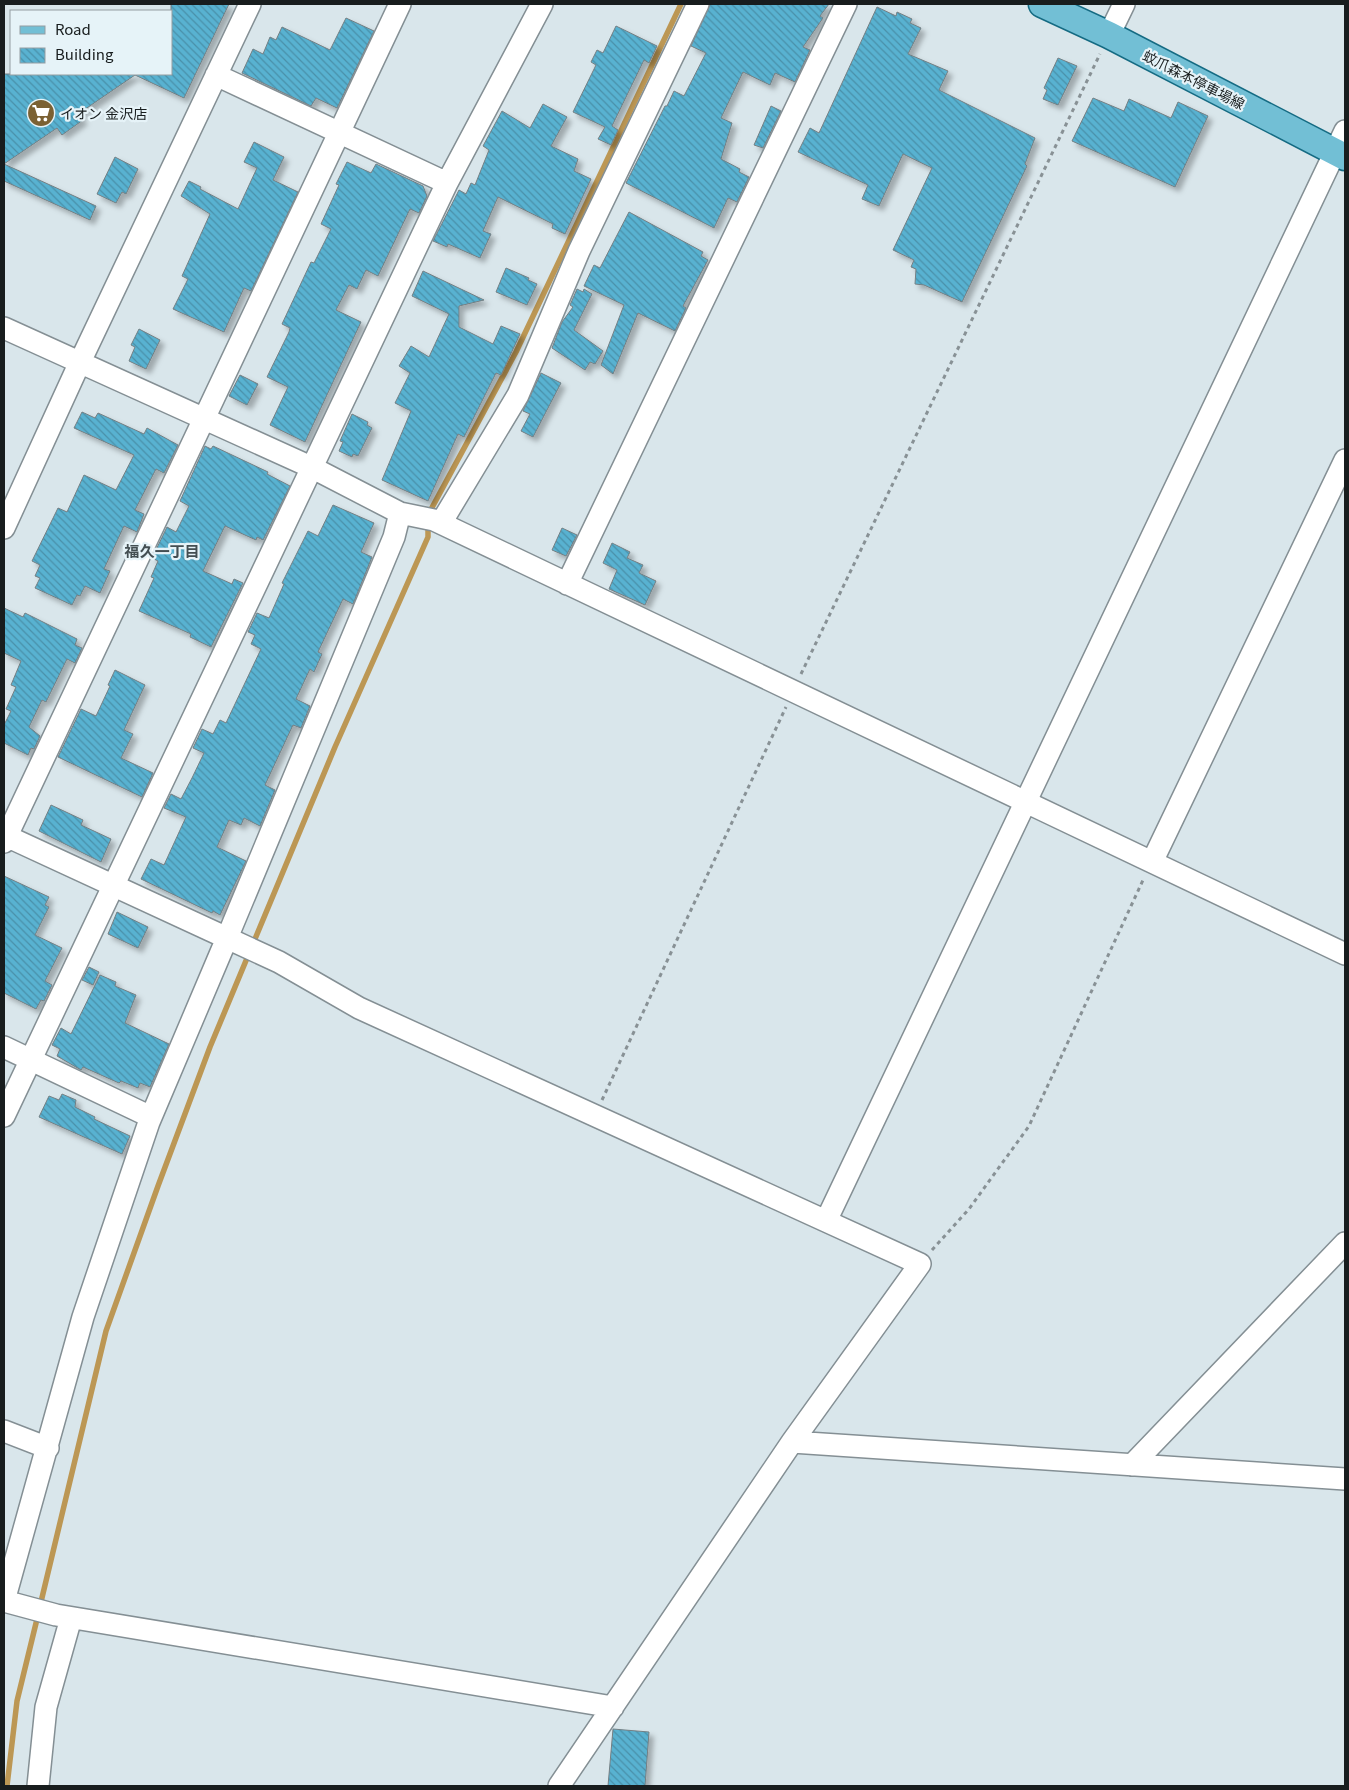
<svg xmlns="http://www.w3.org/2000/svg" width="1349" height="1790" viewBox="0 0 1349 1790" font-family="Georgia,'Noto Sans JP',serif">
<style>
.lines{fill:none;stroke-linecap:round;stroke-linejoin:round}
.stream{stroke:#bc9754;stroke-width:5.5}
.building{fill:url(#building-back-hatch);stroke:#747f83;filter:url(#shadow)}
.minor-casing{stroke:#848f94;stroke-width:24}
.major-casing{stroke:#156b83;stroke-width:29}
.path{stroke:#889195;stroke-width:3;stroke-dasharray:4 4;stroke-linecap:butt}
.minor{stroke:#fff;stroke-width:21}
.major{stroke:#72bfd5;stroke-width:26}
.labels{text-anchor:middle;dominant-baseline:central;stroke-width:4.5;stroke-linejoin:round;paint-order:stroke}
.street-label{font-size:14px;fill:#181d1e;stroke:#e6f3f8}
.poi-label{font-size:14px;fill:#181d1e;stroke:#e6f3f8;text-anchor:start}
.neighbourhood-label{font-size:15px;font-weight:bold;fill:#434e52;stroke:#e6f3f8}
</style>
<defs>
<pattern id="building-back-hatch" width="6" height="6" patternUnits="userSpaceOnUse" patternTransform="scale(1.25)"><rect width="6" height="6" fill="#59b2d1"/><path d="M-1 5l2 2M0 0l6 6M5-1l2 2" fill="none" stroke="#4990a9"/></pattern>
<filter id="shadow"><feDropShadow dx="4.5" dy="4.5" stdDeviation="2.5" flood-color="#0004"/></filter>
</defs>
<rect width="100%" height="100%" fill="#d9e6eb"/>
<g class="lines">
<path class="stream" d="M428,515L516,352L681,4
M40,1606L106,1331L158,1186L210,1047L335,747L428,537V524
M7,1786L17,1701L38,1615"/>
</g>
<path class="building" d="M171,4H229L184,98L135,75L78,114L83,120L62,135L57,128L4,164V74H171Z
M710,4H829L820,16L823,18L803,47L810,50L795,82L775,73L770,85L743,72L721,118L732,123L721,159L740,169L739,172L749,177L737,202L728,198L714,228L626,183L665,106H667L674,91L684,96L706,53L691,46Z
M877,7L896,16L897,12L912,19L910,23L921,28L908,54L948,71L939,90L1035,138L1025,164L1027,166L962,302L924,285L915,284L916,269L911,267L914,260L893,250L932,168L903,154L879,206L862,199L868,185L798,152L810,128L819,133Z
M346,18L374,31L337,108L316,98L311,106L242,73L253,49L263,54L270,37L276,40L282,27L330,50Z
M616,26L657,46L649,63L644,60L612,126L618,130L611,145L598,139L605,127L573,112L596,65L591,62L597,50L603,53Z
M1058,58L1077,66L1058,105L1043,99L1047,90L1044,88Z
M1093,98L1124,111L1129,99L1171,118L1178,102L1208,116L1175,187L1072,141Z
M543,104L567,117L551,146L578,159L574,171L591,179L565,234L552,228L553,224L498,197L483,231L491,234L480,258L448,244L447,247L433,241L459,190L466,194L471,183L475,185L489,150L483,146L502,111L530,128Z
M771,106L781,111L763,148L754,145Z
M254,142L284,157L273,180L298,192L251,291L244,288L224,332L173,309L188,279L182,276L210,214L181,196L189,181L201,187L200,189L238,209L257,168L244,162Z
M115,157L138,169L126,194L122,192L116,203L97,194Z
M347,162L371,173L376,164L423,186L427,196L419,213L410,209L378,276L366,270L357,289L349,285L336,310L361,322L305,442L270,425L288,387L267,377L289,332L290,328L282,324L311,262L314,263L331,229L321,224L339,185L336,184Z
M4,164L96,206L90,220L4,181Z
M629,212L703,252L701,256L708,260L683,306L686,308L675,331L638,313L613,374L601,365L624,305L584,286L594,265L600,268Z
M506,268L529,278L528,280L537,284L527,305L496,292Z
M423,271L484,300L459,306V327L493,344L501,326L520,334L501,375L496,373L464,437L458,434L428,501L382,480L411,411L395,403L410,373L399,366L411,346L429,357L449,314L412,296Z
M577,289L583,292L584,289L592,294L574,330L603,351L595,364L590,362L585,370L552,348L562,322L573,307L570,305Z
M139,329L160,340L146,369L129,361L135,347L131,345Z
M541,373L561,383L533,437L521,431L530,414L523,411Z
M240,375L258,384L247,405L229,396Z
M82,412L95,418L98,413L144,434L147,428L178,445L164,473L156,469L135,510L144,514L137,532L124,526L104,569L110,571L100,593L85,586L80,596L77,595L72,605L35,588L40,578L35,576L40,565L32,561L58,508L67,512L84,475L116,490L134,455L74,428Z
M352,414L368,422L367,425L372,428L358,456L353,454L352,457L339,451L343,442L340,441Z
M205,446L211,449L213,446L268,472L267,474L290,486L263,540L257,537L256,540L225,526L203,571L232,584L234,579L243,583L211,647L190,637L191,634L139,611L154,578L151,577L158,561L152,558L167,527L176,532L189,506L180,501Z
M333,505L374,523L361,552L372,557L353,604L343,599L318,652L322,654L314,672L310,669L296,699L310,706L301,728L293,725L265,785L275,790L260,826L244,818L241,825L229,820L217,847L246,861L220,915L213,911L212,913L141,879L151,859L164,865L186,817L164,808L171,794L181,799L192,778L204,753L193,748L202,729L213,734L220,720L226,723L261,649L251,644L255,635L248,632L257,613L269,618L284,584L282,583L308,531L318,536Z
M562,528L577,535L566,556L552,550Z
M612,543L630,552L627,558L643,565L639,573L656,581L645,605L609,589L617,570L603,563Z
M4,608L23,617L25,613L77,639L75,645L82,648L75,663L67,659L46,702L42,700L29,727L40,736L34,749L31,748L28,755L4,743V725L11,711L6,709L16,687L11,685L21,661L4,653Z
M115,670L145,685L124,730L133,734L121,758L153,773L142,797L58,757L81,709L96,716L110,686L108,685Z
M51,805L83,820L81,825L111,839L101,862L39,831Z
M4,876L49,897L45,905L49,907L35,935L62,948L45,981L52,985L44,1001L41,1000L36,1009L4,993Z
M117,912L148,927L138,948L108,934Z
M89,967L99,972L93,985L82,980Z
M100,975L116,982L115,986L136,995L125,1023L169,1044L150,1087L140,1083L138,1088L121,1081L119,1083L83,1067L81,1070L57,1056L60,1049L52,1045L61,1028L71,1034Z
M62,1094L76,1100L75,1107L95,1117L94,1119L130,1136L122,1154L39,1117L49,1096L59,1100Z
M613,1729L649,1732L645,1786H608Z"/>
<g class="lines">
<g class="minor-casing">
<path id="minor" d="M1109,35L1124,4
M216,75L447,183
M4,328L313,468L400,513L434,520L1345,954
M400,513L394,537L227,938L279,962L359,1008L920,1264L792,1442L559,1786
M441,523L518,395L579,251L698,4
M4,528L80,362L250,4
M567,584L846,4
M4,835L227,938L149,1122L83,1317L4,1601
M4,842L400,4
M1152,862L1345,460
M4,1047L151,1117
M4,1116L447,183L542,4
M826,1221L1345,131
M4,1431L48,1448
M792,1442L1345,1479
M1132,1465L1345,1243
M4,1601L56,1615L613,1707
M38,1786L46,1707L71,1618"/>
</g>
<g class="major-casing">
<path id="major" d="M1042,4L1109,35L1345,157"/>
</g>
<path class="path" d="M801,674L1100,54
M602,1100L786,707
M932,1250L969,1209L1029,1126L1144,878"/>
<use href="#minor" class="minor"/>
<use href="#major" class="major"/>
</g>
<defs>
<g id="supermarket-disc" transform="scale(1.4375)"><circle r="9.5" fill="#7b6133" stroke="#e6f3f8"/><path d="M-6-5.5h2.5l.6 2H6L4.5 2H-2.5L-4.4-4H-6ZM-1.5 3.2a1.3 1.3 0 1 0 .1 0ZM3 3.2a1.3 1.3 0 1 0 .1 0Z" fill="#fff"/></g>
</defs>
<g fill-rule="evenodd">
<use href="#supermarket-disc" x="41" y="113"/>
</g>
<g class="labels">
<g class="street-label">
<text transform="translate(1194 79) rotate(27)">蚊爪森本停車場線</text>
</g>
<g class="poi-label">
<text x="60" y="113">イオン 金沢店</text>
</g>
<g class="neighbourhood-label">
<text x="162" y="550">福久一丁目</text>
</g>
</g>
<rect width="1349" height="1790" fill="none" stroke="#181d1e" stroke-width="10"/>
<rect x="10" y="10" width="162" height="65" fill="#e6f3f8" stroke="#949da1"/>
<rect x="20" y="26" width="25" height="8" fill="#72bfd5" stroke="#949da1"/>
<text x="55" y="35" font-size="15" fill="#181d1e">Road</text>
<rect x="20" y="48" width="25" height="15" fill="url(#building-back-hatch)" stroke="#949da1"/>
<text x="55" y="60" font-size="15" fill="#181d1e">Building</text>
</svg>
